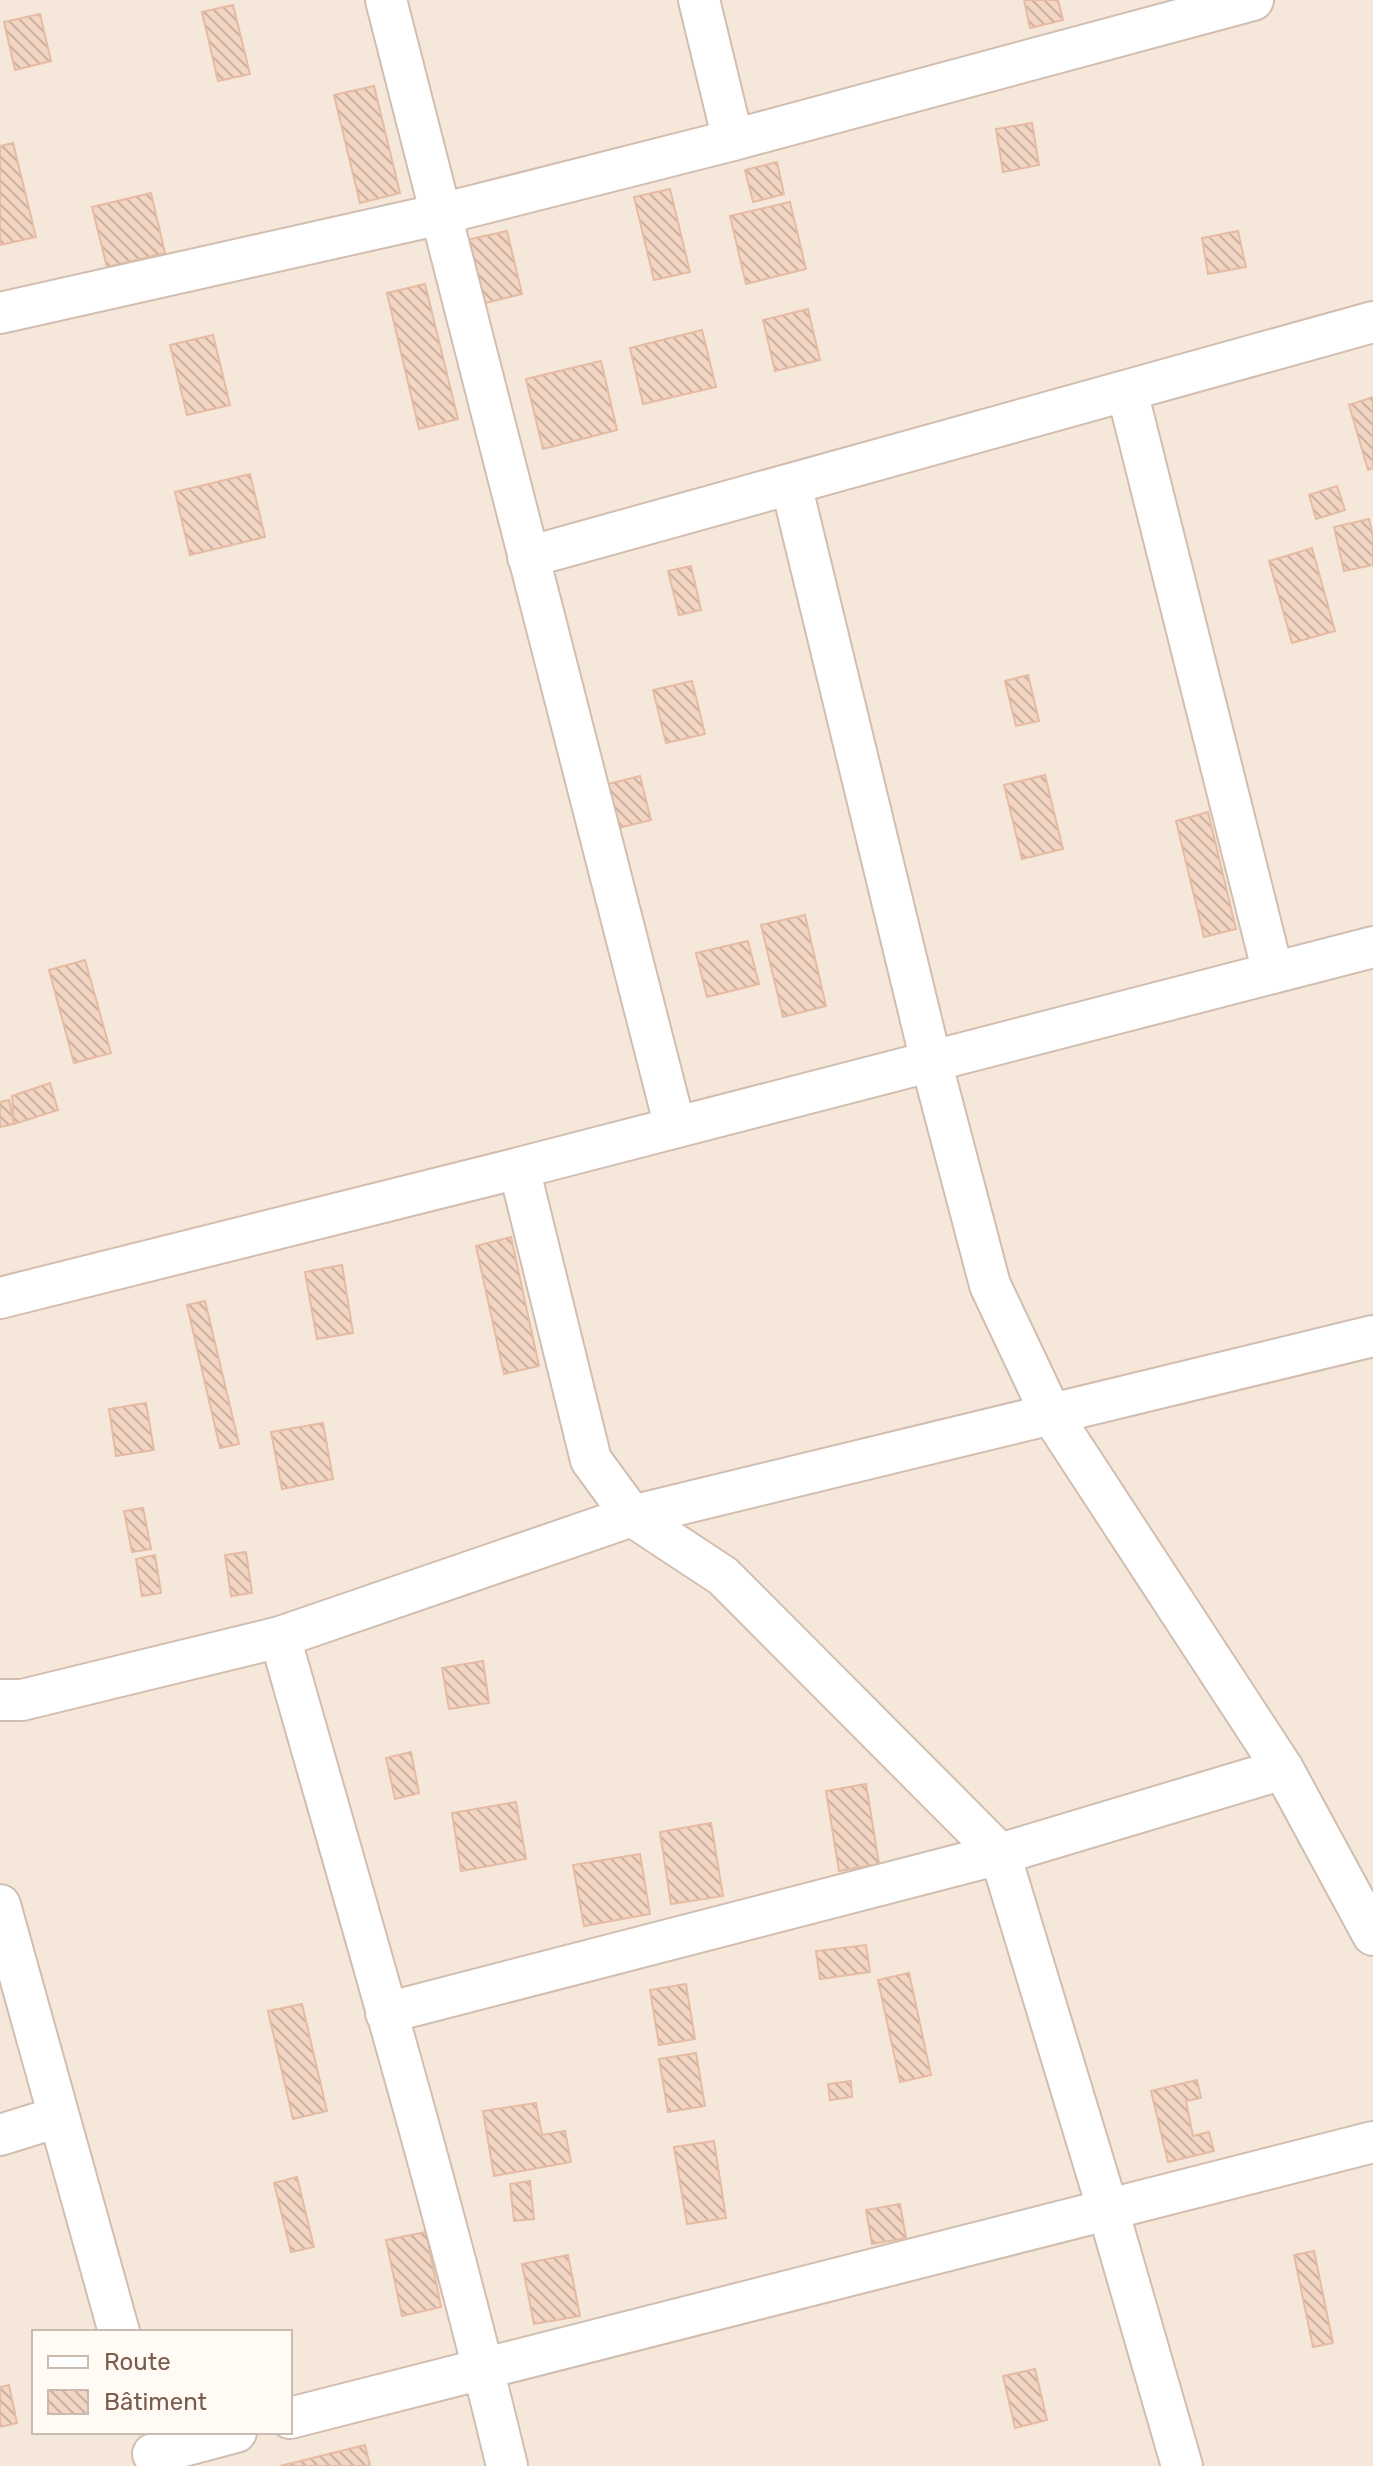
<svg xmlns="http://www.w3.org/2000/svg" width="1373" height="2466" viewBox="0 0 1373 2466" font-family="Rubik,sans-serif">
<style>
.residential{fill:#f5e8da;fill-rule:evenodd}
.building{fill:url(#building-back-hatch);stroke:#e6bba3;stroke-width:2}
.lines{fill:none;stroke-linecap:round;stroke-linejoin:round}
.street-casing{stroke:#d1beb0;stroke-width:44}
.street{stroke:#fff;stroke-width:40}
</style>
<defs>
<pattern id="building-back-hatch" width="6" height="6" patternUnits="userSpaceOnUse" patternTransform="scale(2)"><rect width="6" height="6" fill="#f3d5c3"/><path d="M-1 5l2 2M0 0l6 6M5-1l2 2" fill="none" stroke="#cab0a1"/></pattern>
</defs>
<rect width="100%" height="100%" fill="#fdf6ec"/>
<path class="residential" d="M0,0H1373V2466H0ZM34,2332H290V2432H34Z"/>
<path class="building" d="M1024,0H1058L1063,20L1030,28Z
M233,5L250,74L218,81L202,12Z
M40,14L51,61L15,70L4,22Z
M374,86L400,193L360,203L334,95Z
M1032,123L1039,165L1003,172L996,129Z
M13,143L36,237L0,245V146Z
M777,162L784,194L753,202L745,170Z
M670,189L690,272L654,280L634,197Z
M151,193L165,253L107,267L92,207Z
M790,202L806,269L746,284L730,216Z
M507,231L522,294L481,304L466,240Z
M1238,231L1246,267L1208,274L1202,238Z
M425,284L458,419L419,429L387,293Z
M808,309L820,360L775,371L763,320Z
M702,330L716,387L643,404L630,348Z
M213,335L230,405L187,415L170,345Z
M601,361L617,430L543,449L526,379Z
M1373,397V468L1368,470L1349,405Z
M250,474L265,537L190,555L175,492Z
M1337,486L1345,510L1316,519L1309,495Z
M1369,519L1373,536V565L1344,571L1334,527Z
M1312,548L1335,631L1292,643L1269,561Z
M691,566L701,610L679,615L668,571Z
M1028,675L1039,721L1016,726L1005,681Z
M692,681L705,734L666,743L653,690Z
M1045,775L1063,849L1022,859L1004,785Z
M640,776L651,820L615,829L604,785Z
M1208,812L1236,929L1204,937L1176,821Z
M805,915L826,1006L783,1017L761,925Z
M748,941L759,984L707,997L696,953Z
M85,960L111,1053L74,1063L49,970Z
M50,1083L58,1110L14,1124L12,1096Z
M9,1100L14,1124L0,1127V1102Z
M511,1237L539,1366L504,1374L476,1246Z
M342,1265L353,1333L317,1339L305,1272Z
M205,1301L239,1444L220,1448L187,1305Z
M146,1403L154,1450L116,1456L109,1409Z
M323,1423L333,1479L282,1489L271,1432Z
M143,1508L151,1549L132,1552L124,1511Z
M246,1552L252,1593L231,1596L225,1555Z
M155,1555L161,1593L142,1596L136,1559Z
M483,1661L489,1703L449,1709L442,1668Z
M411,1752L419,1793L395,1799L386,1758Z
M866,1784L879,1864L839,1871L826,1791Z
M516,1802L526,1859L461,1871L452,1813Z
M711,1823L723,1896L671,1904L660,1832Z
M640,1854L650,1914L584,1926L573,1865Z
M866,1945L870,1972L820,1979L816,1951Z
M909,1973L931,2075L900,2082L878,1980Z
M686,1984L695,2039L659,2045L650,1990Z
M302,2004L327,2111L293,2119L268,2011Z
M696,2053L705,2106L668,2112L659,2059Z
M1197,2080L1201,2098L1186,2101L1193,2136L1209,2132L1214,2151L1168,2162L1151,2091Z
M851,2081L852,2097L830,2100L828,2084Z
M536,2103L542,2135L565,2131L571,2162L494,2176L483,2111Z
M714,2141L726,2218L687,2224L674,2147Z
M297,2177L314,2247L291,2252L274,2183Z
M530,2181L534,2219L514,2221L510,2184Z
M900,2204L906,2238L872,2244L866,2210Z
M426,2232L441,2307L402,2316L386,2240Z
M1314,2251L1333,2343L1313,2347L1294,2255Z
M568,2255L580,2316L534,2324L522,2264Z
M1035,2369L1047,2420L1015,2428L1003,2376Z
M9,2385L17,2423L0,2427V2387Z
M365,2445L370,2466H280Z"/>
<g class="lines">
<g class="street-casing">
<path id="street" d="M386,0L675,1127
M699,0L733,140
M0,313L441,214L733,140L1253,0
M1127,391L1273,973
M791,484L931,1061L990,1285L1051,1414L1283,1769L1373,1935
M528,557L1373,322
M519,1168L591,1460L632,1516L723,1576L1000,1854L1108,2210L1182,2466
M0,1298L519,1168L1373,947
M280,1637C358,1912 440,2187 507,2466
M0,1700H22L280,1637L632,1516L1373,1336
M0,1905L119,2332
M386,2013L1000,1854L1283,1769
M0,2135L58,2117
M290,2418L1373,2142
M153,2454L236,2432"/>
</g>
<use href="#street" class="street"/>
</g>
<rect x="32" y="2330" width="260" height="104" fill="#fffaf3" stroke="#cabbb1" stroke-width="2"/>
<rect x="48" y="2356" width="40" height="12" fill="#ffffff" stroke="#cabbb1" stroke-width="2"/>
<text x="104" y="2370" font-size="24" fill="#7a5c4d">Route</text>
<rect x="48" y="2390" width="40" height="24" fill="url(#building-back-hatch)" stroke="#cabbb1" stroke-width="2"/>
<text x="104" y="2410" font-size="24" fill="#7a5c4d">Bâtiment</text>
</svg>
